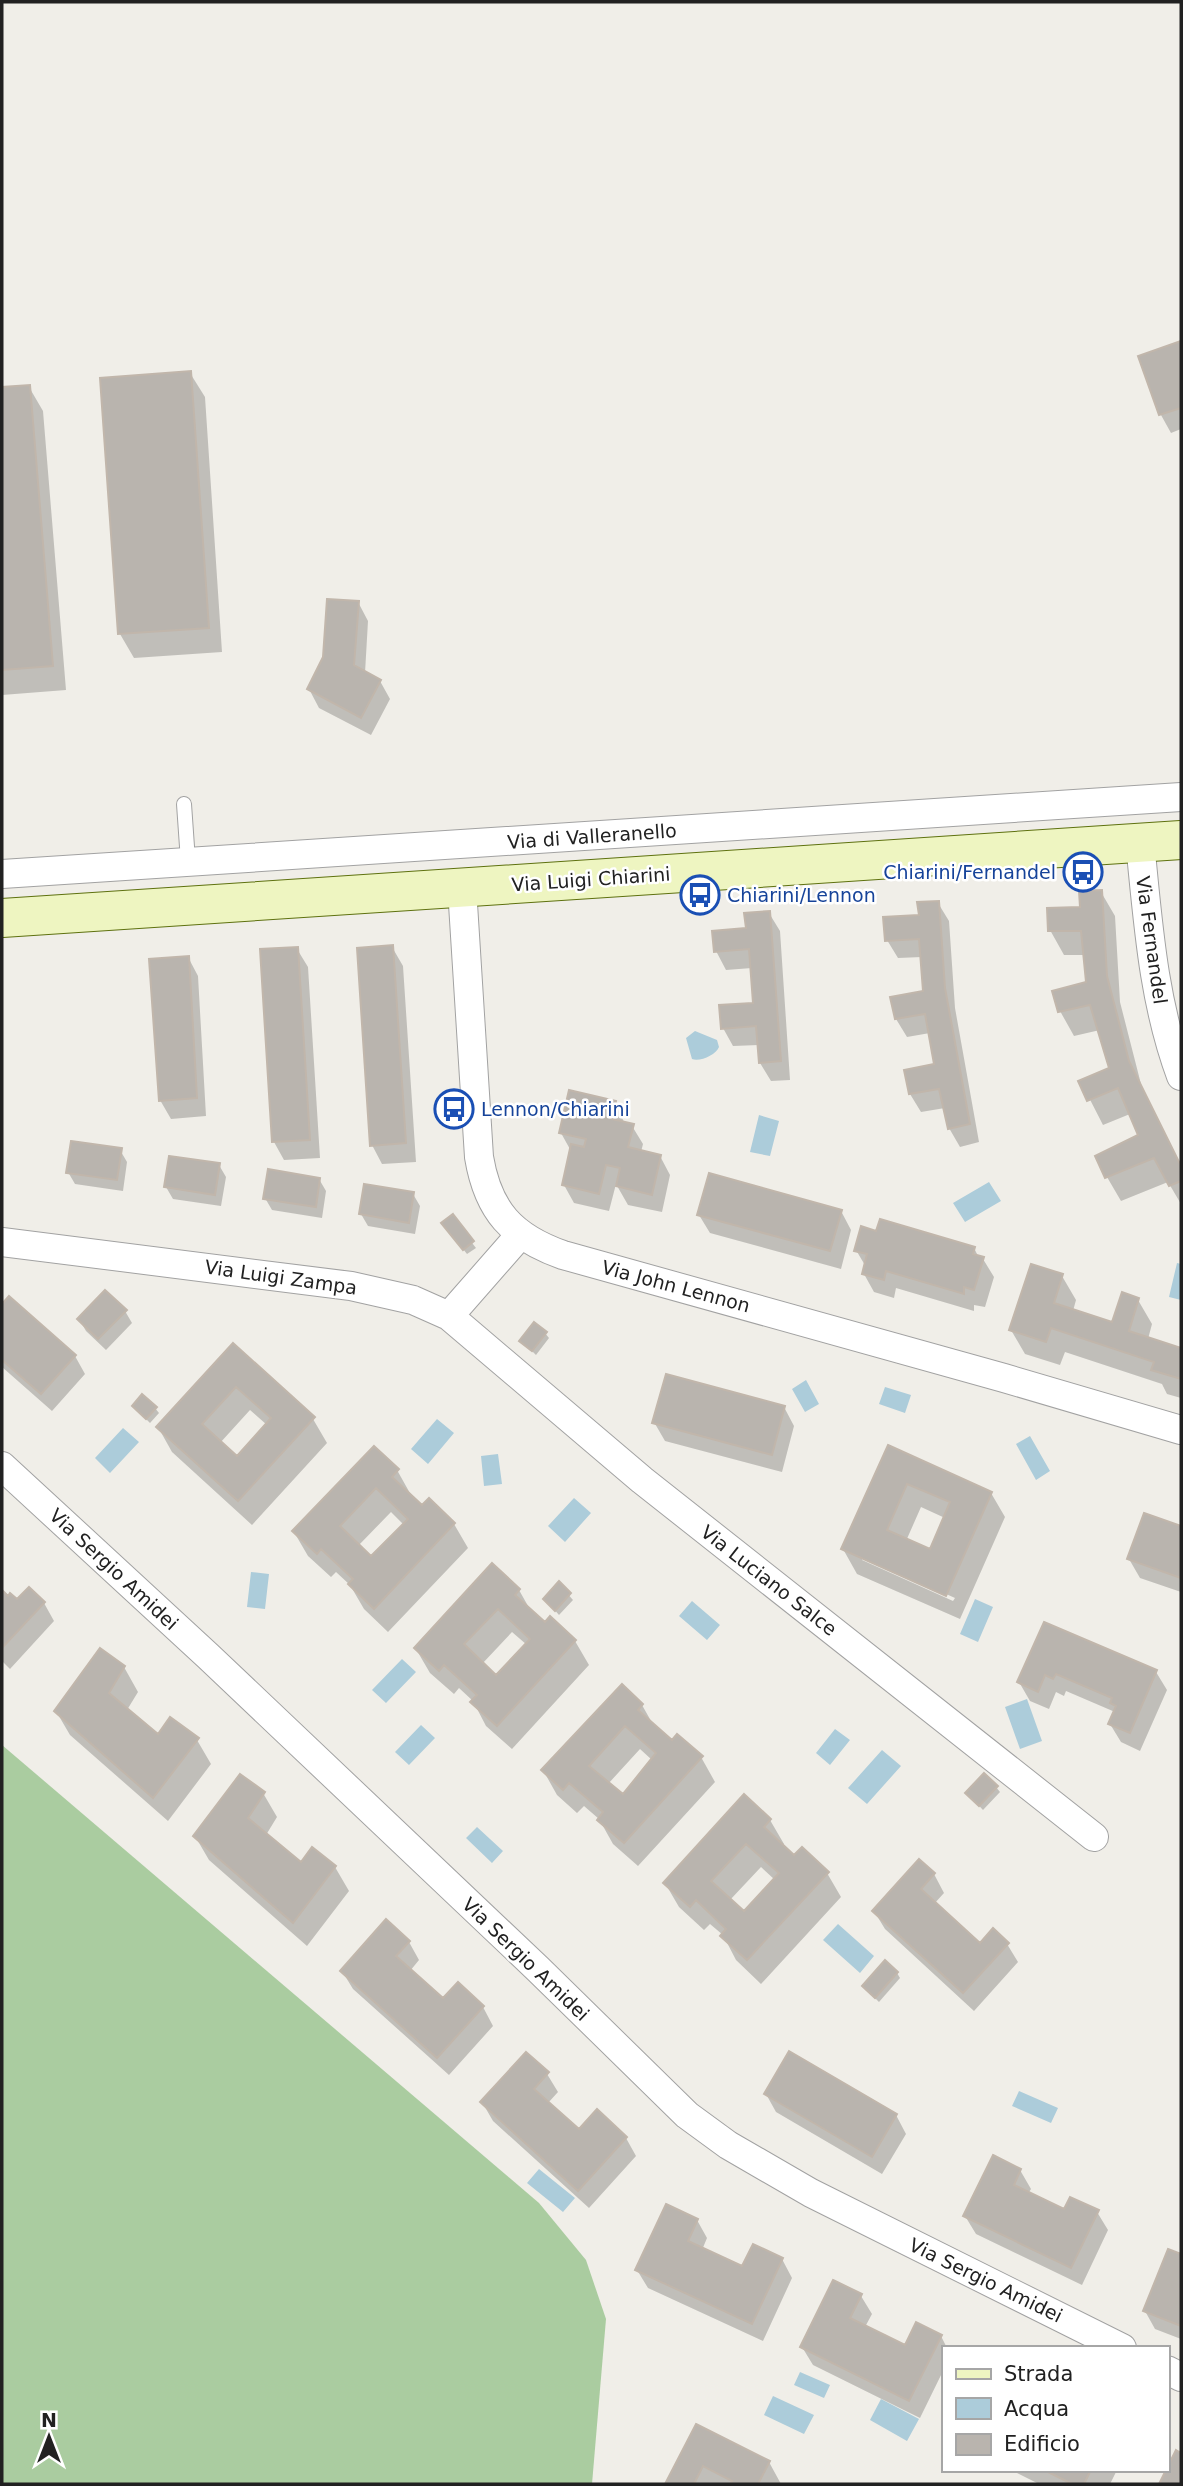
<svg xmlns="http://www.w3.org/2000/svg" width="1183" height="2486" viewBox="0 0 1183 2486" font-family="'DejaVu Sans',sans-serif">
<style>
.forest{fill:#aacca0}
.water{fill:#acccda}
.shadow{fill:#0003;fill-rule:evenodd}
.building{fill:#b9b4ae;stroke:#c1b6ab;stroke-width:2;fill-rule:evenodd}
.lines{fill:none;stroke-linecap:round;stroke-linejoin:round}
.lane-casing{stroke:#a2a2a2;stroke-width:16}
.street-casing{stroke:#a2a2a2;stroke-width:30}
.secondary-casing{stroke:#5e710f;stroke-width:40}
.lane{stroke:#fff;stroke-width:14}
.street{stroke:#fff;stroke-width:28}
.secondary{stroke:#eef5c1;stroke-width:38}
.labels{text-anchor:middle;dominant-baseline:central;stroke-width:5;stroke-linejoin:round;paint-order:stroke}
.street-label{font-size:19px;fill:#212121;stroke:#fff}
.transit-label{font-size:19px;fill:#164399;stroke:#fff;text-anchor:start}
</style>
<rect width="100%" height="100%" fill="#f0eee8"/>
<path class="forest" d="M2,1745L539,2203L586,2260L606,2319L592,2484H2Z"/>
<path class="water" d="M695,1031L717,1040L719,1047C716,1055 700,1062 692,1059L686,1038Z
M759,1115L779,1121L770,1156L750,1152Z
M989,1182L1001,1201L965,1222L953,1203Z
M1177,1263L1181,1264V1300L1169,1297Z
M806,1380L819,1404L805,1412L792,1389Z
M885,1387L911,1395L905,1413L879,1404Z
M437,1419L454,1433L428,1464L411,1449Z
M123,1428L139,1442L110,1473L95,1458Z
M1030,1436L1050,1471L1036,1480L1016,1444Z
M498,1454L502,1484L484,1486L481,1456Z
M574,1498L591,1513L565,1542L548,1526Z
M251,1572L269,1574L265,1609L247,1607Z
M975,1599L993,1607L978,1642L960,1634Z
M692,1601L720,1625L707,1640L679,1616Z
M402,1659L416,1672L386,1703L372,1690Z
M1027,1699L1042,1741L1020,1749L1005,1707Z
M421,1725L435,1738L409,1765L395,1752Z
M835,1729L850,1740L830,1765L816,1753Z
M882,1750L901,1766L867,1804L848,1788Z
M477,1827L503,1851L492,1863L466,1838Z
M838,1924L874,1956L860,1973L823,1940Z
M1019,2091L1058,2108L1051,2123L1012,2106Z
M539,2169L575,2198L563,2212L527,2183Z
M800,2372L830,2385L824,2398L794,2385Z
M773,2396L814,2415L804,2434L764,2415Z
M881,2399L919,2419L907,2441L870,2420Z"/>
<path class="shadow" d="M1181,343V429L1171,433L1161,415L1141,357Z
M190,373L205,397L222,652L134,658L120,634Z
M29,387L43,411L66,690L2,695V389Z
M358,602L368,621L365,673L380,681L390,699L371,735L319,708L309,689Z
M1101,892L1115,916L1120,1002L1142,1088L1181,1166V1204L1168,1182L1121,1201L1107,1177L1140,1135L1130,1114L1103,1125L1081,1082L1111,1069L1100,1030L1074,1036L1060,1011L1088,983L1085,955H1064L1050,930L1082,909Z
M938,903L949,921L955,1008L979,1142L960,1147L949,1128L945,1108L921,1112L910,1094L936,1065L930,1033L907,1037L896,1019L925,992L922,957L898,958L887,940Z
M769,913L780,931L790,1080L771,1081L760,1063L759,1045L733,1046L723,1028L755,1005L752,968L726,970L716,951Z
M392,947L403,966L416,1162L382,1164L372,1145Z
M297,949L308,967L320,1158L284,1160L274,1142Z
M188,957L198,976L206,1116L171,1119L160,1100Z
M615,1103L625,1124L632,1126L643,1144L641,1152L660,1156L670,1175L662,1212L628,1205L616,1184L609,1211L574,1203L564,1185L571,1151L561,1133Z
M120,1150L127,1162L123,1191L75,1184L68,1172Z
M219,1165L226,1177L221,1206L173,1199L166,1187Z
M319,1179L326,1191L322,1218L272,1210L265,1198Z
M413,1194L420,1206L415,1234L368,1226L361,1214Z
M841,1211L851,1230L841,1269L710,1233L699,1215Z
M452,1217L476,1248L467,1254L447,1229Z
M877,1233L974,1248L979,1258L983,1259L994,1277L985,1307L974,1305V1311L896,1288L894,1298L874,1292L864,1274L866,1267L856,1250Z
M1062,1276L1076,1300L1073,1311L1113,1325L1138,1300L1152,1324L1148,1339L1181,1349V1398L1167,1394L1162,1384L1065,1352L1060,1365L1025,1354L1011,1330Z
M10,1298L75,1356L85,1374L52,1411L2,1367V1307Z
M125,1311L132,1323L106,1350L86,1331L79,1319Z
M545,1333L549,1338L536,1355L522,1341Z
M233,1346L313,1419L327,1443L252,1525L172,1452L158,1427ZM250,1410L267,1425L237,1458L220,1443Z
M134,1407L155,1408L159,1413L150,1423Z
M784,1407L794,1426L782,1472L665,1441L654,1422Z
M888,1448L991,1493L1005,1517L960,1619L857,1574L843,1549ZM921,1507L945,1518L931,1552L906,1541ZM862,1556L955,1598L953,1601L862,1560Z
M397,1470L411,1495L410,1496L422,1508L454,1524L468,1548L388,1632L364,1609L350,1585L336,1572L331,1577L308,1556L294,1532ZM391,1512L404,1525L371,1559L358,1546Z
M1145,1515L1181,1528V1592L1140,1578L1129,1559Z
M559,1584L573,1600L559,1615L545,1599Z
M519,1590L532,1613L545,1624L575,1641L589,1665L512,1749L486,1726L473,1701L459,1688L454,1694L430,1673L416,1649ZM512,1632L527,1645L496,1677L482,1664Z
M2,1593L8,1598L17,1602L44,1603L54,1621L10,1669L2,1661Z
M1045,1624L1156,1672L1167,1690L1140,1751L1121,1742L1110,1724L1115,1712L1066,1691L1064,1696L1056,1692L1049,1709L1030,1701L1019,1682Z
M101,1651L124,1667L138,1692L127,1710L158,1736L197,1740L211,1764L168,1821L70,1735L56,1711Z
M642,1705L655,1728L672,1743L701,1757L715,1782L638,1866L613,1844L599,1819L584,1806L577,1813L557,1795L543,1770ZM640,1749L652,1760L623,1796L608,1784Z
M996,1787L1000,1792L983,1810L967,1793Z
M263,1793L277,1817L266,1835L301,1864L335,1867L349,1891L307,1946L209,1860L195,1836Z
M770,1820L784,1844L782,1846L794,1858L827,1873L841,1897L761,1984L736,1960L723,1935L710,1924L704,1930L679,1907L665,1883ZM761,1867L775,1880L744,1913L730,1900Z
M934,1874L944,1893L934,1904L980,1945L1007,1944L1018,1962L974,2011L885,1929L874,1911Z
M409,1942L419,1960L410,1971L443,2001L458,1985L483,2007L493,2026L449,2075L353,1989L342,1971Z
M897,1973L900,1978L879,2002L864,1987Z
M547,2074L558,2092L548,2103L579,2132L626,2138L636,2156L589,2208L493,2121L482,2102Z
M766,2094L896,2115L906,2134L882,2174L776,2112Z
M1020,2170L1031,2189L1028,2194L1065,2212H1097L1108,2230L1082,2285L976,2234L965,2216Z
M697,2220L707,2238L702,2250L743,2269L782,2259L792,2278L763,2341L648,2288L637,2270Z
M1169,2251L1181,2256V2339L1155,2329L1145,2311Z
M861,2296L872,2314L865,2327L906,2347L941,2336L947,2348H943V2371L920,2418L813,2365L802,2347Z
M697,2426L769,2462L781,2484H667Z
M1011,2470H1117L1110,2484H1039Z"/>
<path class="building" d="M1181,341V408L1159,415L1138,356Z
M191,371L209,628L118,634L100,378Z
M30,385L53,666L2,670V387Z
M327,599L359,601L354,665L381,680L361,718L307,689L323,657Z
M1102,890L1107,976L1129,1061L1181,1166V1181L1169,1186L1154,1158L1105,1178L1095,1156L1138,1135L1118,1088L1087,1101L1078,1081L1109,1068L1090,1005L1058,1012L1052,991L1086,982L1081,931H1048L1047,908L1080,907L1079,891Z
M939,901L945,988L970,1124L948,1129L939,1089L909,1094L904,1070L934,1064L925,1014L895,1019L890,997L923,991L919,939L885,941L883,917L919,915L917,902Z
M770,911L781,1061L759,1063L756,1026L721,1029L719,1005L753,1003L749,949L714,952L712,931L746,928L744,913Z
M393,945L406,1143L370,1146L357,948Z
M298,947L310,1140L272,1142L260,949Z
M189,956L197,1098L159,1101L149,959Z
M569,1090L616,1101L612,1119L634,1124L628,1147L661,1155L652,1195L616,1186L620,1168L606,1165L599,1194L562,1185L571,1144L584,1147L586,1139L559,1133Z
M71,1141L122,1148L117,1180L66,1173Z
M169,1156L220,1163L215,1195L164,1187Z
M268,1169L320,1178L316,1207L263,1199Z
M709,1173L842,1210L830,1251L697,1215Z
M364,1184L414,1192L409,1223L359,1214Z
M453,1214L474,1241L463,1250L441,1223Z
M880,1219L975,1247L973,1254L984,1257L974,1290L964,1287V1294L886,1271L884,1280L862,1274L867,1254L854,1251L861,1226L876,1231Z
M1031,1264L1063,1274L1054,1303L1112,1322L1122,1292L1139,1298L1129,1331L1181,1348V1379L1151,1370L1154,1362L1051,1328L1046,1342L1009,1330Z
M105,1290L127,1310L98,1339L77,1319Z
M9,1296L76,1355L41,1394L2,1360V1304Z
M534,1322L547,1332L532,1351L519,1341Z
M233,1343L315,1417L238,1501L156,1427ZM236,1387L271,1418L237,1456L202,1424Z
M666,1374L785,1406L772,1455L652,1423Z
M142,1394L157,1407L146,1419L132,1406Z
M888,1445L992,1492L946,1596L841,1549ZM907,1484L950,1502L930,1549L887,1530Z
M374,1446L399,1469L392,1477L422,1505L429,1498L455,1523L374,1609L348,1584L353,1579L321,1549L317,1554L292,1531ZM376,1488L408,1519L371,1556L340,1526Z
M1144,1513L1181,1526V1578L1127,1559Z
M492,1563L520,1589L515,1595L545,1622L550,1616L576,1640L497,1726L470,1702L477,1695L444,1665L439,1671L414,1648ZM498,1609L530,1639L496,1675L464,1644Z
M559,1581L571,1593L555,1611L543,1599Z
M29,1587L45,1602L2,1648V1590L8,1596L10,1593L17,1599Z
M1044,1622L1157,1670L1130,1733L1108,1724L1116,1706L1110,1703L1112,1698L1056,1674L1053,1679L1045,1675L1038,1692L1017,1682Z
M100,1648L125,1666L109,1693L158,1734L170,1717L199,1738L153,1798L54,1711Z
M622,1684L643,1704L638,1710L672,1740L677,1734L703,1756L624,1843L597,1820L603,1812L569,1783L563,1790L541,1770ZM625,1726L656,1753L623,1794L589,1766Z
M984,1773L998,1786L979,1806L965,1793Z
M240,1774L265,1792L248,1818L301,1862L312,1847L336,1866L293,1923L193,1836Z
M744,1794L771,1819L764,1827L794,1855L802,1847L829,1872L747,1960L720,1936L726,1929L696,1900L690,1907L663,1883ZM746,1844L779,1873L744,1911L711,1881Z
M919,1859L935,1873L921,1889L980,1943L993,1928L1009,1943L963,1993L872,1911Z
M386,1919L410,1941L396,1956L443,1998L458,1982L484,2006L437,2058L340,1971Z
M885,1960L898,1972L875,1998L862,1986Z
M789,2051L897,2114L872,2157L764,2094Z
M526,2052L549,2072L534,2089L579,2129L597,2109L627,2137L578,2191L480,2102Z
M993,2155L1021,2169L1014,2185L1064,2209L1070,2197L1099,2210L1071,2268L963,2216Z
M666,2204L698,2219L688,2241L742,2266L753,2244L783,2258L752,2324L635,2270Z
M1168,2249L1181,2254V2326L1143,2311Z
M833,2280L862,2294L850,2318L905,2345L916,2322L942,2335L909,2401L800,2347Z
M696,2424L770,2461L758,2484H730L732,2481L703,2466L694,2484H665Z
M1176,2450L1181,2453V2484H1159Z
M1044,2470H1091L1084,2484H1072Z"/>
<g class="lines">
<g class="lane-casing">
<path id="lane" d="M184,804L188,861"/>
</g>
<g class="street-casing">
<path id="street" d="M1140,843C1148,922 1153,1001 1181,1076
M2,874L1181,797
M462,888L479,1157C488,1211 512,1237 563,1255L1004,1378L1181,1430
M2,1242L351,1286L413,1300L449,1316L520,1235
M449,1316L642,1480L1094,1837
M2,1466L208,1656L538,1969L687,2115L728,2145L811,2193L1122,2348
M1167,2370L1181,2377"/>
</g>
<g class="secondary-casing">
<path id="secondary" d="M2,918L1181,840"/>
</g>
<use href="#lane" class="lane"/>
<use href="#street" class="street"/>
<use href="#secondary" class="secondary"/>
</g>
<defs>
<g id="bus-ring" transform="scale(2.0125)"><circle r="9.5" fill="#fff" stroke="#1a4fb4" stroke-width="1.5"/><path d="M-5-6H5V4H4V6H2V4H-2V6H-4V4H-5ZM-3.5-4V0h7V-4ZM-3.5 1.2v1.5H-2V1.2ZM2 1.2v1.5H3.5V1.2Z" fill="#1a4fb4"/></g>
</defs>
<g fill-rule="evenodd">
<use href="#bus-ring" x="1083" y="872"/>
<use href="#bus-ring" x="700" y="895"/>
<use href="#bus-ring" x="454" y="1109"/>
</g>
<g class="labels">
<g class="street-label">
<text transform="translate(592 836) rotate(-4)">Via di Valleranello</text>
<text transform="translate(591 879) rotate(-4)">Via Luigi Chiarini</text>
<text transform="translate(1152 940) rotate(82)">Via Fernandel</text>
<text transform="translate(281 1277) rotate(8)">Via Luigi Zampa</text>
<text transform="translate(676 1286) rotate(15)">Via John Lennon</text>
<text transform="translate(114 1569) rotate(43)">Via Sergio Amidei</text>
<text transform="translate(769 1580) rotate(38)">Via Luciano Salce</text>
<text transform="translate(526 1959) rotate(44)">Via Sergio Amidei</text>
<text transform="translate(986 2280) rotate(26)">Via Sergio Amidei</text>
</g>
<g class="transit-label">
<text x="1056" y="872" text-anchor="end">Chiarini/Fernandel</text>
<text x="727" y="895">Chiarini/Lennon</text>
<text x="481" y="1109">Lennon/Chiarini</text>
</g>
</g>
<rect width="1183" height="2486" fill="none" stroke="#212121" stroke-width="7"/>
<rect x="942" y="2346" width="228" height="126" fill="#ffffff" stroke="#a6a6a6" stroke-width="2"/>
<rect x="956" y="2369" width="35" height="10" fill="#eef5c1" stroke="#a6a6a6" stroke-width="2"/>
<text x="1004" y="2381" font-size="21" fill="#212121">Strada</text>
<rect x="956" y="2398" width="35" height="21" fill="#acccda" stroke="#a6a6a6" stroke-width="2"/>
<text x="1004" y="2416" font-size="21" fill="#212121">Acqua</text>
<rect x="956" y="2434" width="35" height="21" fill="#b9b4ae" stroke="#a6a6a6" stroke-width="2"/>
<text x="1004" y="2451" font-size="21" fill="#212121">Edificio</text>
<g transform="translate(49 2437)" stroke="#ffffff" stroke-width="5" paint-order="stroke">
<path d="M0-5L12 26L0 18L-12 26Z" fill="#212121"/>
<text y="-10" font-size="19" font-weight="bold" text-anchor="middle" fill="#212121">N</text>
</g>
</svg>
